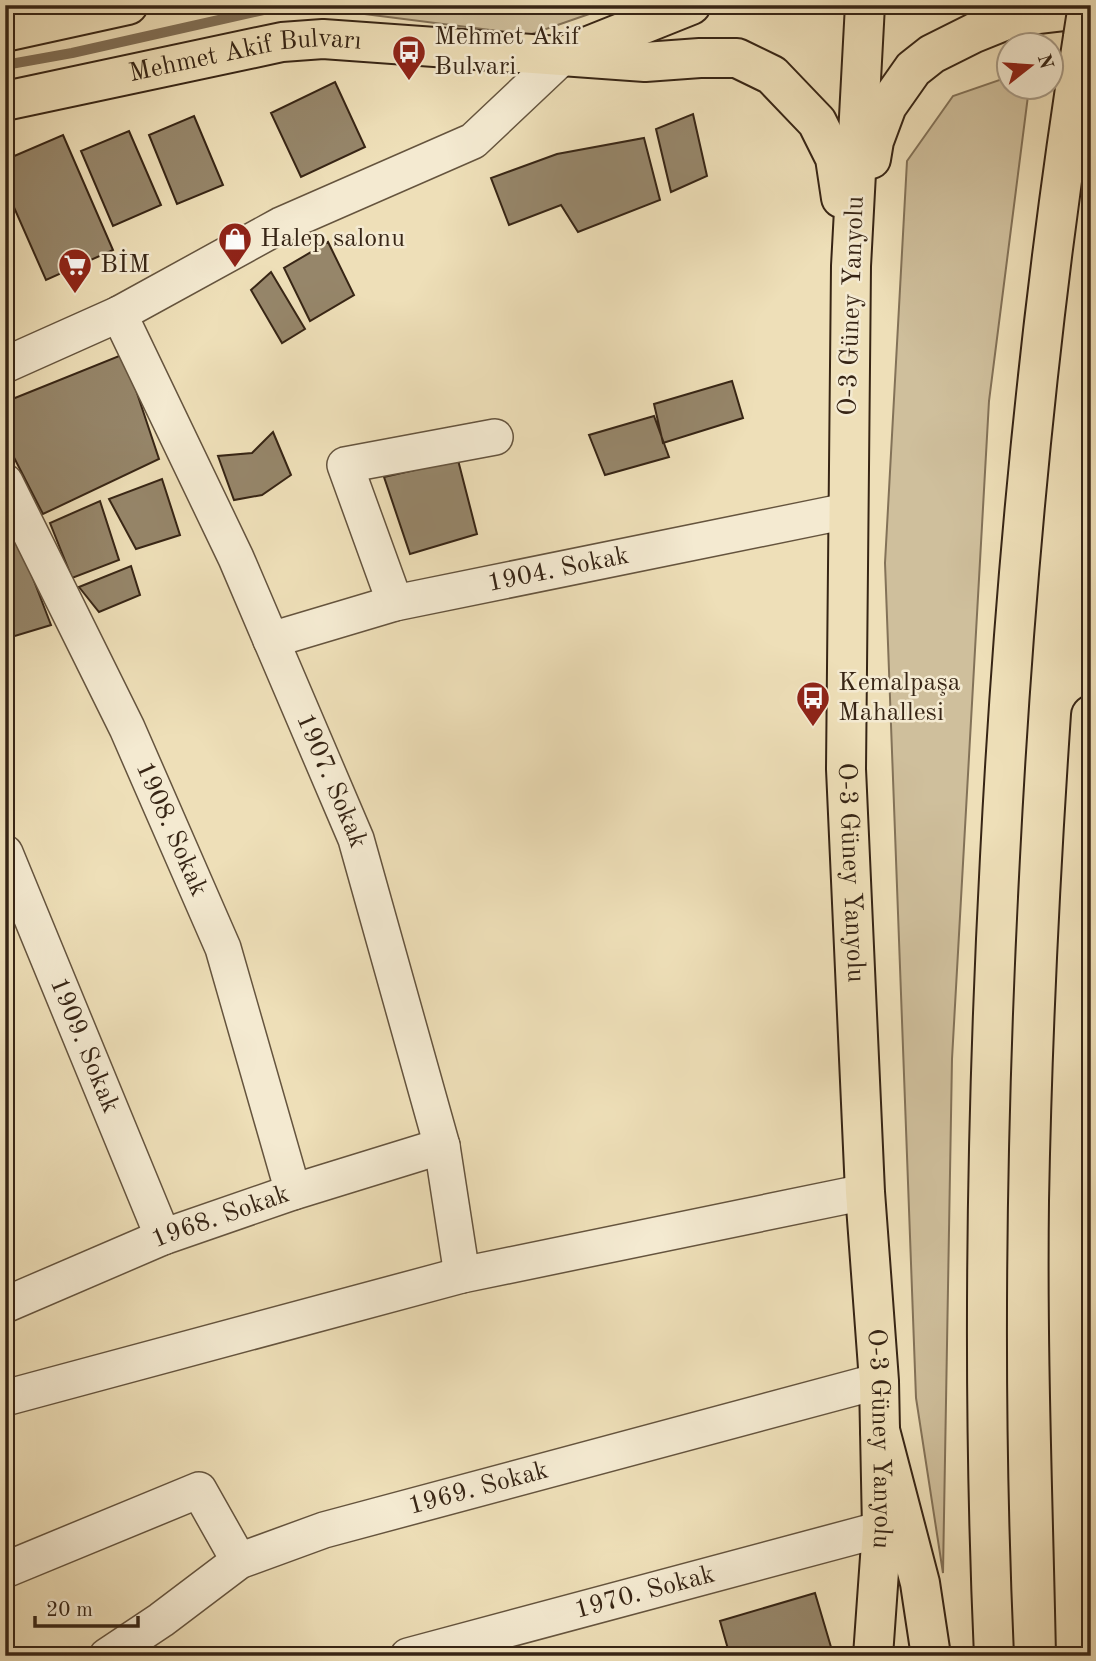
<svg xmlns="http://www.w3.org/2000/svg" width="1096" height="1661" viewBox="0 0 1096 1661" font-family="'Old Standard TT',serif">
<style>
.green{fill:#cfbf9c;stroke:#837258;stroke-width:2}
.lines{fill:none;stroke-linecap:round;stroke-linejoin:round}
.stream{stroke:#806f56;stroke-width:10}
.building{fill:#96866a;stroke:#372515;stroke-width:2}
.minor-casing{stroke:#65543e;stroke-width:38}
.major-casing{stroke:#372515;stroke-width:42}
.highway-casing{stroke:#372515;stroke-width:42}
.minor{stroke:#f4ead1;stroke-width:35}
.major{stroke:#eedfb8;stroke-width:38}
.highway{stroke:#eedfb8;stroke-width:38}
.highway-bridge-casing{stroke:#372515;stroke-width:42;stroke-linecap:butt}
.highway-bridge{stroke:#eedfb8;stroke-width:38}
.labels{text-anchor:middle;dominant-baseline:central;stroke-width:5;stroke-linejoin:round;paint-order:stroke}
.poi-label{font-size:26px;fill:#372515;stroke:#f4ead1;text-anchor:start}
.street-label{font-size:26px;fill:#372515;stroke:#f4ead1}
</style>
<rect width="100%" height="100%" fill="#eedfb8"/>
<filter id="stains"><feTurbulence type="fractalNoise" baseFrequency=".00286" numOctaves="4"/><feColorMatrix values="0 0 0 0 .2 0 0 0 0 .09 0 0 0 0 .02 0 0 0 .5 -.17"/></filter>
<radialGradient id="worn" r=".72"><stop offset=".6" stop-color="#630" stop-opacity="0"/><stop offset="1" stop-color="#630" stop-opacity=".3"/></radialGradient>
<path class="green" d="M350,5H615L529,35L333,10Z
M1008,77L1009,88H1029L989,401L952,1059L943,1573L916,1398L885,563L907,161L953,96Z"/>
<g class="lines">
<path class="stream" d="M5,65L72,53L286,5"/>
</g>
<path class="building" d="M335,82L365,147L301,177L271,113Z
M693,114L707,176L671,192L656,129Z
M194,116L223,185L177,204L149,135Z
M129,131L161,205L113,226L81,151Z
M63,135L113,250L46,280L5,187V160Z
M644,138L660,200L578,232L561,205L509,225L491,178L557,154Z
M328,242L354,295L310,321L284,268Z
M271,272L305,329L282,343L251,290Z
M124,354L159,459L43,514L5,440V402Z
M732,381L743,418L663,443L654,404Z
M654,416L669,457L605,475L589,435Z
M273,432L291,475L262,495L234,500L218,456L252,453Z
M458,460L477,534L410,554L384,477Z
M162,479L180,535L136,549L109,499Z
M100,501L119,560L72,578L50,523Z
M16,534L51,625L5,639V538Z
M131,566L140,595L99,612L79,587Z
M815,1593L831,1647L802,1656H730L720,1621Z"/>
<g class="lines">
<g class="minor-casing">
<g id="minor">
<path id="s1" d="M119,314L236,558L356,839L442,1146L462,1275"/>
<path d="M5,365L119,314L281,225L473,141L563,56"/>
<path id="s2" d="M5,482L127,728L223,948L293,1192"/>
<path d="M395,603L345,465L495,437"/>
<path id="s3" d="M271,640L395,603L847,511"/>
<path id="s4" d="M5,853L163,1237"/>
<path id="s5" d="M5,1305L163,1237L293,1192L442,1146"/>
<path d="M5,1398L462,1275L865,1192"/>
<path d="M5,1570L199,1490L239,1561"/>
<path id="s6" d="M107,1656L161,1620L239,1561L324,1530L879,1381"/>
<path id="s7" d="M408,1656L882,1529"/>
</g>
</g>
<g class="major-casing">
<g id="major">
<path id="s8" d="M865,5L851,266L846,769L865,1192L879,1381L882,1529L873,1656"/>
<path d="M5,32L128,5"/>
<path d="M571,53L691,5"/>
<path id="s9" d="M5,101L282,42L323,39L645,62L700,58H737L772,75L817,122L835,158L841,198"/>
<path d="M871,159L874,141L887,106L913,69L932,54L974,33L1014,17L1091,8"/>
</g>
</g>
<g class="highway-casing">
<path id="highway" d="M880,1430L920,1583L931,1656
M994,1656C982,1390 986,1123 1000,857C1014,582 1040,309 1083,37
M1076,1656C1073,1504 1067,1353 1069,1201C1072,1039 1080,877 1091,715"/>
</g>
<use href="#minor" class="minor"/>
<use href="#major" class="major"/>
<use href="#highway" class="highway"/>
<g class="highway-bridge-casing">
<path id="highway-bridge" d="M1083,37L1088,5"/>
</g>
<use href="#highway-bridge" class="highway-bridge"/>
</g>
<defs>
<g id="bus-pin" transform="scale(1.75)"><path d="M0 17L-7.5 6A9.5 9.5 0 1 1 7.5 6Z" fill="#8f2418" stroke="#f4ead1"/><path d="M-5-6H5V4H4V6H2V4H-2V6H-4V4H-5ZM-3.5-4V0h7V-4ZM-3.5 1.2v1.5H-2V1.2ZM2 1.2v1.5H3.5V1.2Z" fill="#fff"/></g>
<g id="shop-pin" transform="scale(1.75)"><path d="M0 17L-7.5 6A9.5 9.5 0 1 1 7.5 6Z" fill="#8f2418" stroke="#f4ead1"/><path d="M-5-2.5h2.3a2.7 3.5 0 0 1 5.4 0H5L5.5 6h-11ZM-1.5-2.5h3a1.5 2.3 0 0 0-3 0Z" fill="#fff"/></g>
<g id="supermarket-pin" transform="scale(1.75)"><path d="M0 17L-7.5 6A9.5 9.5 0 1 1 7.5 6Z" fill="#8f2418" stroke="#f4ead1"/><path d="M-6-5.5h2.5l.6 2H6L4.5 2H-2.5L-4.4-4H-6ZM-1.5 3.2a1.3 1.3 0 1 0 .1 0ZM3 3.2a1.3 1.3 0 1 0 .1 0Z" fill="#fff"/></g>
</defs>
<g fill-rule="evenodd">
<use href="#bus-pin" x="409" y="52"/>
<use href="#shop-pin" x="235" y="239"/>
<use href="#supermarket-pin" x="75" y="265"/>
<use href="#bus-pin" x="813" y="698"/>
</g>
<g class="labels">
<g class="poi-label">
<text x="434" y="37">Mehmet Akif<tspan x="434" dy="30">Bulvari</tspan></text>
<text x="260" y="239">Halep salonu</text>
<text x="100" y="265">BİM</text>
<text x="838" y="683">Kemalpaşa<tspan x="838" dy="30">Mahallesi</tspan></text>
</g>
<g class="street-label">
<text stroke="none"><textPath href="#s9" startOffset="245">Mehmet Akif Bulvarı</textPath></text>
<text transform="translate(852 306) rotate(-88)">O-3 Güney Yanyolu</text>
<text stroke="none"><textPath href="#s3" startOffset="296">1904. Sokak</textPath></text>
<text stroke="none"><textPath href="#s1" startOffset="513">1907. Sokak</textPath></text>
<text stroke="none"><textPath href="#s2" startOffset="385">1908. Sokak</textPath></text>
<text stroke="none"><textPath href="#s8" startOffset="868">O-3 Güney Yanyolu</textPath></text>
<text stroke="none"><textPath href="#s4" startOffset="208">1909. Sokak</textPath></text>
<text stroke="none"><textPath href="#s5" startOffset="233">1968. Sokak</textPath></text>
<text stroke="none"><textPath href="#s8" startOffset="1435">O-3 Güney Yanyolu</textPath></text>
<text stroke="none"><textPath href="#s6" startOffset="413">1969. Sokak</textPath></text>
<text stroke="none"><textPath href="#s7" startOffset="245">1970. Sokak</textPath></text>
</g>
</g>
<rect width="1096" height="1661" fill="none" stroke="#eedfb8" stroke-width="28"/>
<rect x="7" y="7" width="1082" height="1647" fill="none" stroke="#372515" stroke-width="3.5"/>
<rect x="14" y="14" width="1068" height="1633" fill="none" stroke="#372515" stroke-width="2"/>
<g transform="translate(1030 66) rotate(73)"><circle r="33" fill="#f4ead1" stroke="#a89b86" stroke-width="2"/>
<path d="M0-5L12 26L0 18L-12 26Z" fill="#8f2418"/>
<text y="-10" font-size="19" font-weight="bold" text-anchor="middle" fill="#372515">N</text>
</g>
<path d="M35 1616v10h103v-10" fill="none" stroke="#372515" stroke-width="3.5"/>
<text x="46" y="1616" font-size="21" fill="#372515" stroke="#f4ead1" stroke-width="5" paint-order="stroke">20 m</text>
<rect width="100%" height="100%" filter="url(#stains)"/>
<rect width="100%" height="100%" fill="url(#worn)"/>
</svg>
